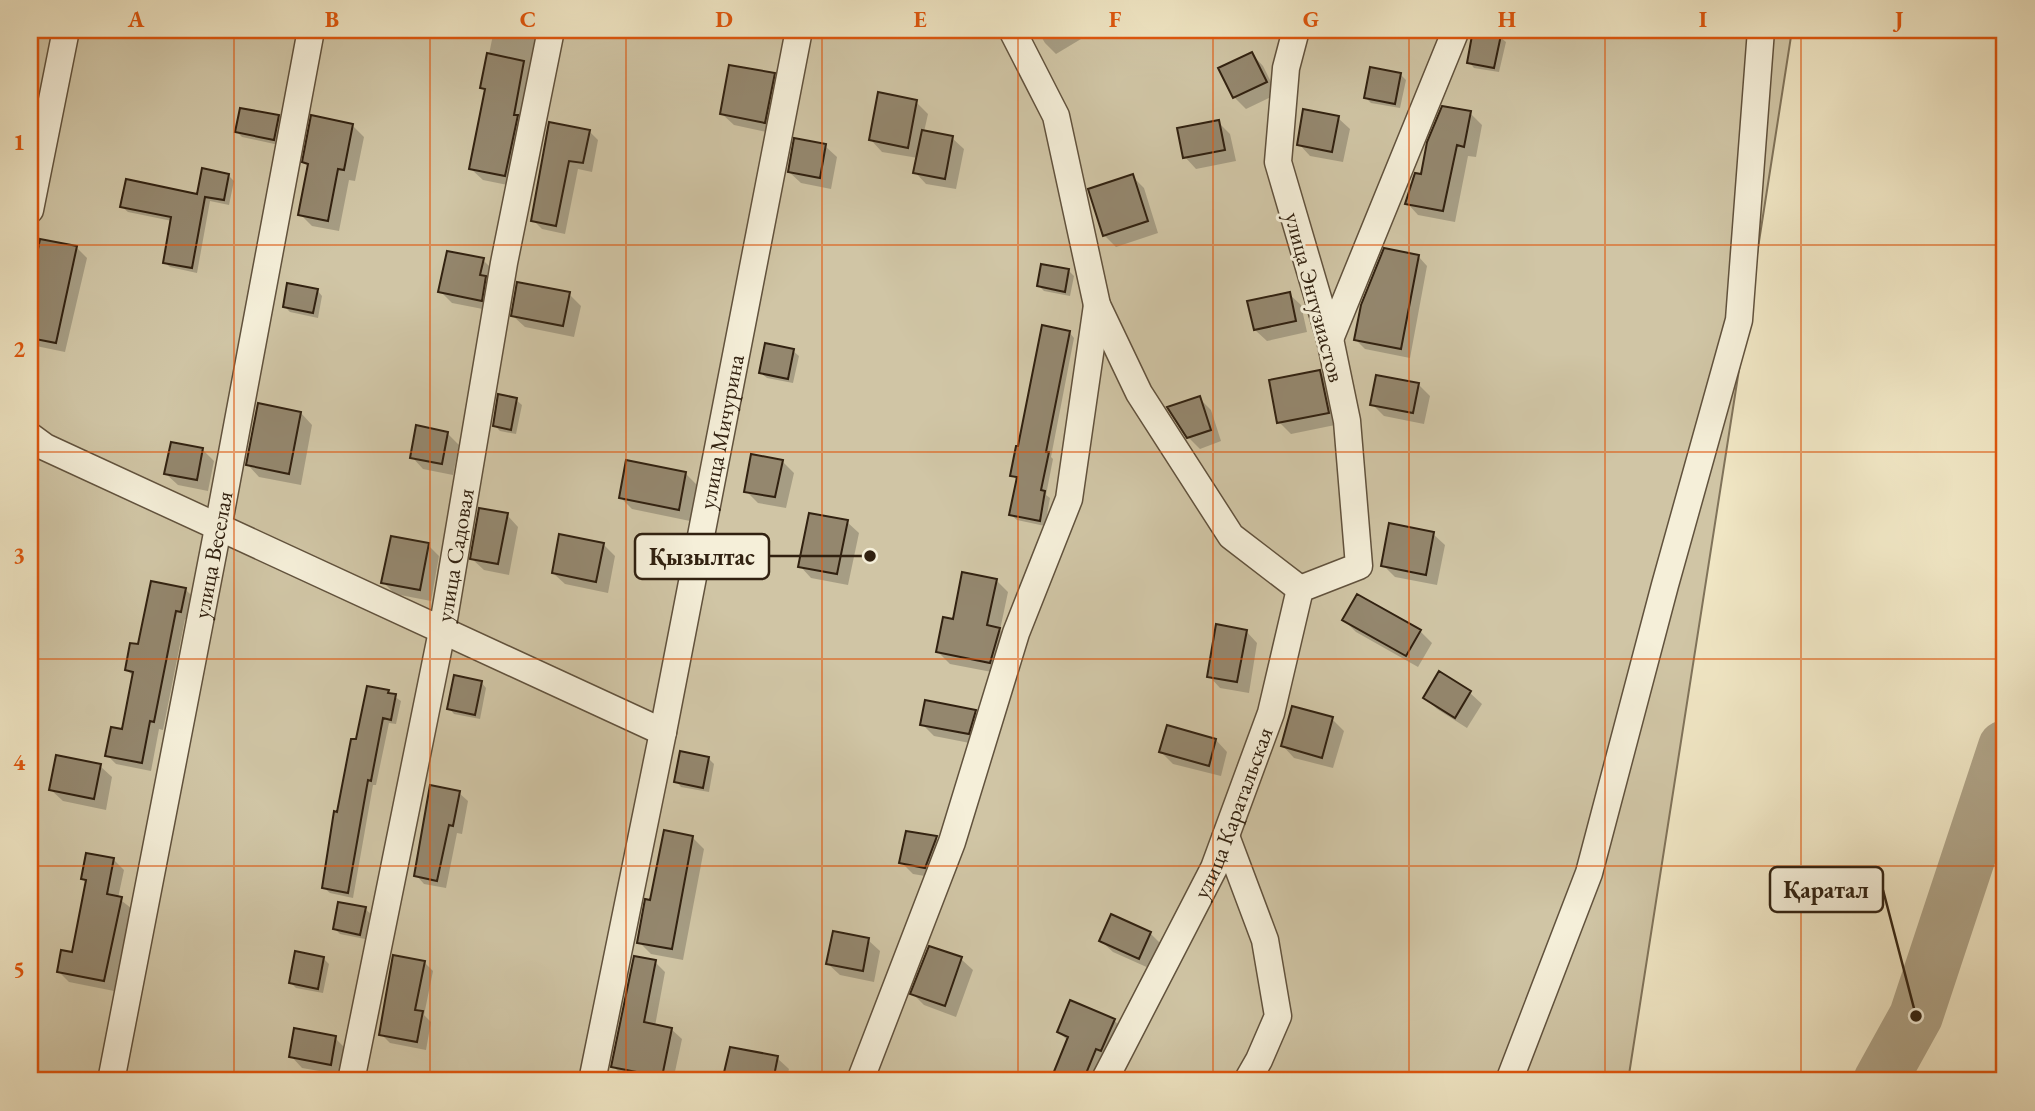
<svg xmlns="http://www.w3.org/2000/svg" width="2035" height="1111" viewBox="0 0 2035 1111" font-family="'EB Garamond',serif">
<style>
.green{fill:#d0c5a5;stroke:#80735a;stroke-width:2}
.shadow{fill:#0003}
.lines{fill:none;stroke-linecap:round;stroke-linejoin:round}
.river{stroke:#afa387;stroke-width:54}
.building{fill:#94876e;stroke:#312110;stroke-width:2}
.minor-casing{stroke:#61523d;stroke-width:29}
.minor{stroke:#f5efd9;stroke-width:26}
.grid{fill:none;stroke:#df560c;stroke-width:2;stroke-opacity:0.55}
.labels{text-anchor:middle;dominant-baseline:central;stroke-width:6;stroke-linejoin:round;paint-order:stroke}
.street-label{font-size:23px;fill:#312110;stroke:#f5efd9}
.leader{fill:none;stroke:#312110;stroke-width:2.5}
.callout-dot{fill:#312110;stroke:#f5efd9;stroke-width:2.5}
.callout{fill:#f5efd9;stroke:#312110;stroke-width:2.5}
.callout-label{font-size:24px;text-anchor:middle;font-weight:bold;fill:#312110}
.neatline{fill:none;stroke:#df560c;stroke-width:2.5}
.grid-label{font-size:23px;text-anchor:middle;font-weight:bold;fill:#df560c}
</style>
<rect width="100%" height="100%" fill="#f0e6c4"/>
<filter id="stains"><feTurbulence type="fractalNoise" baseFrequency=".00286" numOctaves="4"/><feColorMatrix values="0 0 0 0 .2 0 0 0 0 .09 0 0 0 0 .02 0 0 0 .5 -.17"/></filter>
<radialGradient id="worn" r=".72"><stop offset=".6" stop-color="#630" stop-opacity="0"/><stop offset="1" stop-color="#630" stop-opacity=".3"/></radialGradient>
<path class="green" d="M30,30H1792L1628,1081H30Z"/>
<path class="shadow" d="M30,30H59L58,37Z
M494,30H539L517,187L483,180L471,169L486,92L482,88Z
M1037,30H1075L1081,39L1056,54L1045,43Z
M1500,37L1506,42L1499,72L1474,68L1469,62Z
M1252,54L1263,66L1277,94L1246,109L1234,97Z
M1400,74L1406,80L1400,108L1371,103L1366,98Z
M774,75L785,87L776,134L734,125L722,114Z
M916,102L928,114L924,132L952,138L964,149L956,189L926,184L915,172L918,158L882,152L871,140Z
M1470,113L1482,125L1476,157L1468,156L1455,222L1418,215L1407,203L1422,176Z
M278,116L284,122L279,145L242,137L237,132Z
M1338,118L1350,129L1343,162L1310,156L1299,144Z
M1218,122L1230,134L1236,161L1196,169L1185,157Z
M550,124L589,131L598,140L592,172L578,169L565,234L542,229L533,220Z
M352,125L364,137L355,181L349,180L339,231L312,226L300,214L309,167L304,162Z
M825,146L837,157L831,189L801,183L789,172Z
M228,175L234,181L229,205L210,201L197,273L170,267L164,262L172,221L128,212L122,207L198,196Z
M1132,176L1144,188L1158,233L1116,247L1104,235Z
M77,248L87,258L65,352L31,345L30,274L34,275Z
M1418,256L1427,266L1410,358L1365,349L1356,340Z
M483,260L494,271L493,311L452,303L440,291Z
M1069,271L1074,276L1070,296L1044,291L1039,286Z
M317,290L322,296L318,318L290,312L285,307Z
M569,294L581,306L574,337L525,327L513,316Z
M1289,294L1301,305L1307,332L1267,341L1255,330Z
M1069,332L1074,338L1051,457L1053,459L1046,495L1050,498L1045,526L1017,520L1011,515L1018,481L1012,475L1020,448Z
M793,351L799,356L793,383L767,378L761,373Z
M1320,372L1331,384L1340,424L1291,434L1279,422Z
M1418,384L1430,396L1424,424L1384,416L1372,404Z
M1199,398L1211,410L1221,441L1200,449L1188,437Z
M516,400L522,405L516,434L500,431L494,425Z
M301,413L312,425L301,485L259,477L248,465Z
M447,433L459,445L453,475L423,469L412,457Z
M202,449L214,461L208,491L178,485L166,474Z
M782,461L794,473L786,508L758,503L746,491Z
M686,474L697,485L690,521L632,509L621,498Z
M507,515L518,527L509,575L484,570L472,559Z
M847,522L859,533L848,585L811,578L800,566Z
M1433,534L1445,545L1437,585L1395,577L1383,565Z
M603,544L615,556L608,593L565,584L553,573Z
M428,545L439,556L431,601L395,594L383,582Z
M996,580L1008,592L1000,630L1011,641L1002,674L950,664L938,652L954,621Z
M185,589L194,598L189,620L185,619L163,730L159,729L151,771L116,764L107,755L123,732L134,677L127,670L139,646Z
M1344,620L1420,631L1432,643L1418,667L1356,632Z
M1246,631L1257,643L1249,693L1220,688L1209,676Z
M1440,674L1470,693L1482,704L1467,728L1437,709L1425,697Z
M481,682L486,688L480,719L454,714L449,708Z
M388,692L401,701L396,724L389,723L376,785H373L353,898L330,893L324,888L339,814L357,742Z
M975,712L987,723L980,745L934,736L922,724Z
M1332,719L1344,731L1333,768L1294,758L1283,746Z
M1216,740L1227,752L1221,776L1173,764L1161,752Z
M709,759L714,764L709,792L681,787L676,781Z
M100,766L112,777L106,810L63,801L51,790Z
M459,793L468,801L462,834L457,833L446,888L424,884L416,875Z
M907,833L936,838L948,850L937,878L913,874L901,862Z
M692,837L704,849L683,960L651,954L639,942L652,902Z
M114,860L124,870L118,898L131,908L114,991L69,982L59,972L73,954L87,884L83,879Z
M365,909L371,914L365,939L340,934L335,929Z
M1150,933L1162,945L1151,969L1113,952L1101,941Z
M868,940L880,951L874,982L840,975L828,964Z
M323,958L329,964L323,993L296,988L291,983Z
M961,959L973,970L956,1017L924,1005L912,993Z
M424,962L433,971L424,1015L431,1022L426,1050L390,1043L381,1034Z
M655,962L665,972L655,1026L671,1029L682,1039L673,1081H649L623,1076L613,1066Z
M1114,1020L1122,1029L1094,1081H1051L1068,1041L1059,1032Z
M335,1038L347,1050L342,1075L302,1068L291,1056Z
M777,1058L789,1069L786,1081H727L725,1079Z
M270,1076L293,1080L294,1081H269Z"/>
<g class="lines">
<path class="river" d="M1880,1081L1916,1016L2005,747"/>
</g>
<path class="building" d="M1473,30L1501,35L1494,68L1467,63Z
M1252,52L1267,82L1233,98L1218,68Z
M487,53L524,61L514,115H518L505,176L469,169L485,89L480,88Z
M729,65L775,73L765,123L720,114Z
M1370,67L1401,73L1395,104L1364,98Z
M878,92L917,100L908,148L869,140Z
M1442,106L1471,111L1464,147L1457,145L1443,211L1405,204L1415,173L1421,174L1427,142Z
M240,108L279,115L274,140L235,132Z
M1303,109L1339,116L1332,152L1297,145Z
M311,115L353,124L344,170L338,169L328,221L298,215L308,164L302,162Z
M1219,120L1225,150L1183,158L1177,128Z
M549,122L590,130L583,163L569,161L556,226L531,221Z
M922,130L953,136L945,179L913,173Z
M794,138L826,144L820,178L788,172Z
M202,168L229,174L224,200L205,197L192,268L163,263L171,217L120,207L126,179L197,194Z
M1133,174L1148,221L1103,236L1088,189Z
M40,239L77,246L56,343L30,338V289Z
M1384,248L1419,255L1401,349L1354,340L1361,305Z
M447,251L484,258L480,275L486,276L482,301L438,292Z
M1041,264L1069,269L1065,292L1037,286Z
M517,282L570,292L563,326L511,316Z
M287,283L318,289L313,313L283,307Z
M1290,292L1296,321L1254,330L1247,301Z
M1042,325L1070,331L1046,452H1049L1041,490L1045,491L1040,521L1009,515L1017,477L1010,476L1016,446H1018Z
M765,343L794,349L788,379L759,373Z
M1320,370L1329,413L1277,423L1269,380Z
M1376,375L1419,383L1413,413L1370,405Z
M498,394L517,398L511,430L493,426Z
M1200,396L1211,430L1187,438L1167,407Z
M258,403L301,412L289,474L246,465Z
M416,425L448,432L442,464L410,458Z
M171,442L203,448L197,480L164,474Z
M751,454L783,460L775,497L744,492Z
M626,460L686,472L679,510L619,498Z
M479,508L508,513L498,564L470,559Z
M809,513L848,520L837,574L798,567Z
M1389,523L1434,532L1426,575L1381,566Z
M559,534L604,543L596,582L552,573Z
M391,536L429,543L420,590L381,583Z
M962,572L997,579L987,625L1000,628L990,663L936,652L943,617L953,619Z
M151,581L186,588L181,612L176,611L154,722L150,721L142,763L105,756L111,727L122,729L133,672L125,670L130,643L138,644Z
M1357,594L1421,630L1406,656L1342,620Z
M1216,624L1247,630L1237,682L1207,677Z
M1439,671L1471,691L1455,718L1423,698Z
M454,675L482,681L475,715L447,709Z
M367,686L389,690L388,693L396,694L391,720L383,718L371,781L368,780L348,893L322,888L334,811L337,812L351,739H356Z
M925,700L976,710L969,734L920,725Z
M1292,706L1333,717L1322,758L1281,746Z
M1167,725L1216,739L1209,766L1159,752Z
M680,751L709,757L703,788L674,782Z
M56,755L101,764L94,799L49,790Z
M430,785L460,791L453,826L449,825L437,881L414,876Z
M664,830L693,836L672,949L637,943L645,899L650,900Z
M906,831L937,836L925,868L899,863Z
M86,853L114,858L107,894L122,897L104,981L57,972L61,950L72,952L86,880L81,879Z
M338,902L366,907L360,935L333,929Z
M1111,914L1151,932L1139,959L1099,941Z
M833,931L869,938L863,971L826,964Z
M929,946L962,957L945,1006L910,994Z
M295,951L324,957L318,989L289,983Z
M393,955L425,961L415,1010L423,1011L417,1042L379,1035Z
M634,956L656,960L644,1022L672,1028L662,1077L611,1067Z
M1070,1000L1115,1019L1101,1051L1096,1049L1083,1081H1070L1053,1074L1068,1037L1057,1032Z
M294,1028L336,1036L331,1065L289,1057Z
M730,1047L778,1056L773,1081H722Z"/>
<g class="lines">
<g class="minor-casing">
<g id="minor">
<path d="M1012,30L1056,116L1097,305L1139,393L1231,536L1300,589"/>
<path d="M30,210L66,30"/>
<path d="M1330,339L1456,30"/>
<path d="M30,436L45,447L663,732"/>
<path d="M1226,836L1265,940L1278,1016L1259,1060L1247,1081"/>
<path id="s1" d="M111,1081L218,528L311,30"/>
<path id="s2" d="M351,1081L442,631L504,263L551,30"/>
<path id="s3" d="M592,1081L663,732L799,30"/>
<path d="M860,1081L952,842L1016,633L1069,499L1097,305"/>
<path id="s4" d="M1104,1081L1214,868L1271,713L1300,589L1359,566L1347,421L1330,339L1278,162L1286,68L1296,30"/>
<path d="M1509,1081L1589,873L1665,585L1739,320L1761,30"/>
</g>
</g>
<use href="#minor" class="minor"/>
</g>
<path class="grid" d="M234,30V1081M430,30V1081M626,30V1081M822,30V1081M1018,30V1081M1213,30V1081M1409,30V1081M1605,30V1081M1801,30V1081M30,245H2005M30,452H2005M30,659H2005M30,866H2005"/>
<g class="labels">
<g class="street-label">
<text transform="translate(1315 297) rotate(75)">улица Энтузиастов</text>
<text stroke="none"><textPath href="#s3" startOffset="662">улица Мичурина</textPath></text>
<text stroke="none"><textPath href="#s1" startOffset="536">улица Веселая</textPath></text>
<text stroke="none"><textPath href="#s2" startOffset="536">улица Садовая</textPath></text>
<text stroke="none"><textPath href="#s4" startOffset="298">улица Каратальская</textPath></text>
</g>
</g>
<path class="leader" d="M870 556L769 556M1916 1016L1883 890"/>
<g class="callout-dot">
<circle cx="870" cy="556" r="7"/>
<circle cx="1916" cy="1016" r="7"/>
</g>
<g class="callout">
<rect x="635" y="534" width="134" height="45" rx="7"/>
<rect x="1770" y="867" width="113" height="45" rx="7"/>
</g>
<g class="callout-label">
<text x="702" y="565">Қызылтас</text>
<text x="1826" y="898">Қаратал</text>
</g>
<rect width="2035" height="1111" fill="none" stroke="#f0e6c4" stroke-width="77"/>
<rect x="38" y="38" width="1958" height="1034" class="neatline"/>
<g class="grid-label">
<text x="136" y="27">A</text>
<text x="332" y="27">B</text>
<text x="528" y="27">C</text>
<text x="724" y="27">D</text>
<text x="920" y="27">E</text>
<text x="1115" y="27">F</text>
<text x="1311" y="27">G</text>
<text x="1507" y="27">H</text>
<text x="1703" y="27">I</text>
<text x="1899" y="27">J</text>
<text x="19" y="150">1</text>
<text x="19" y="357">2</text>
<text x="19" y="563">3</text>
<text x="19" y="770">4</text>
<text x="19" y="977">5</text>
</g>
<rect width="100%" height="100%" filter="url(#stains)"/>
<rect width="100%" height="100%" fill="url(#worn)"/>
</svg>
